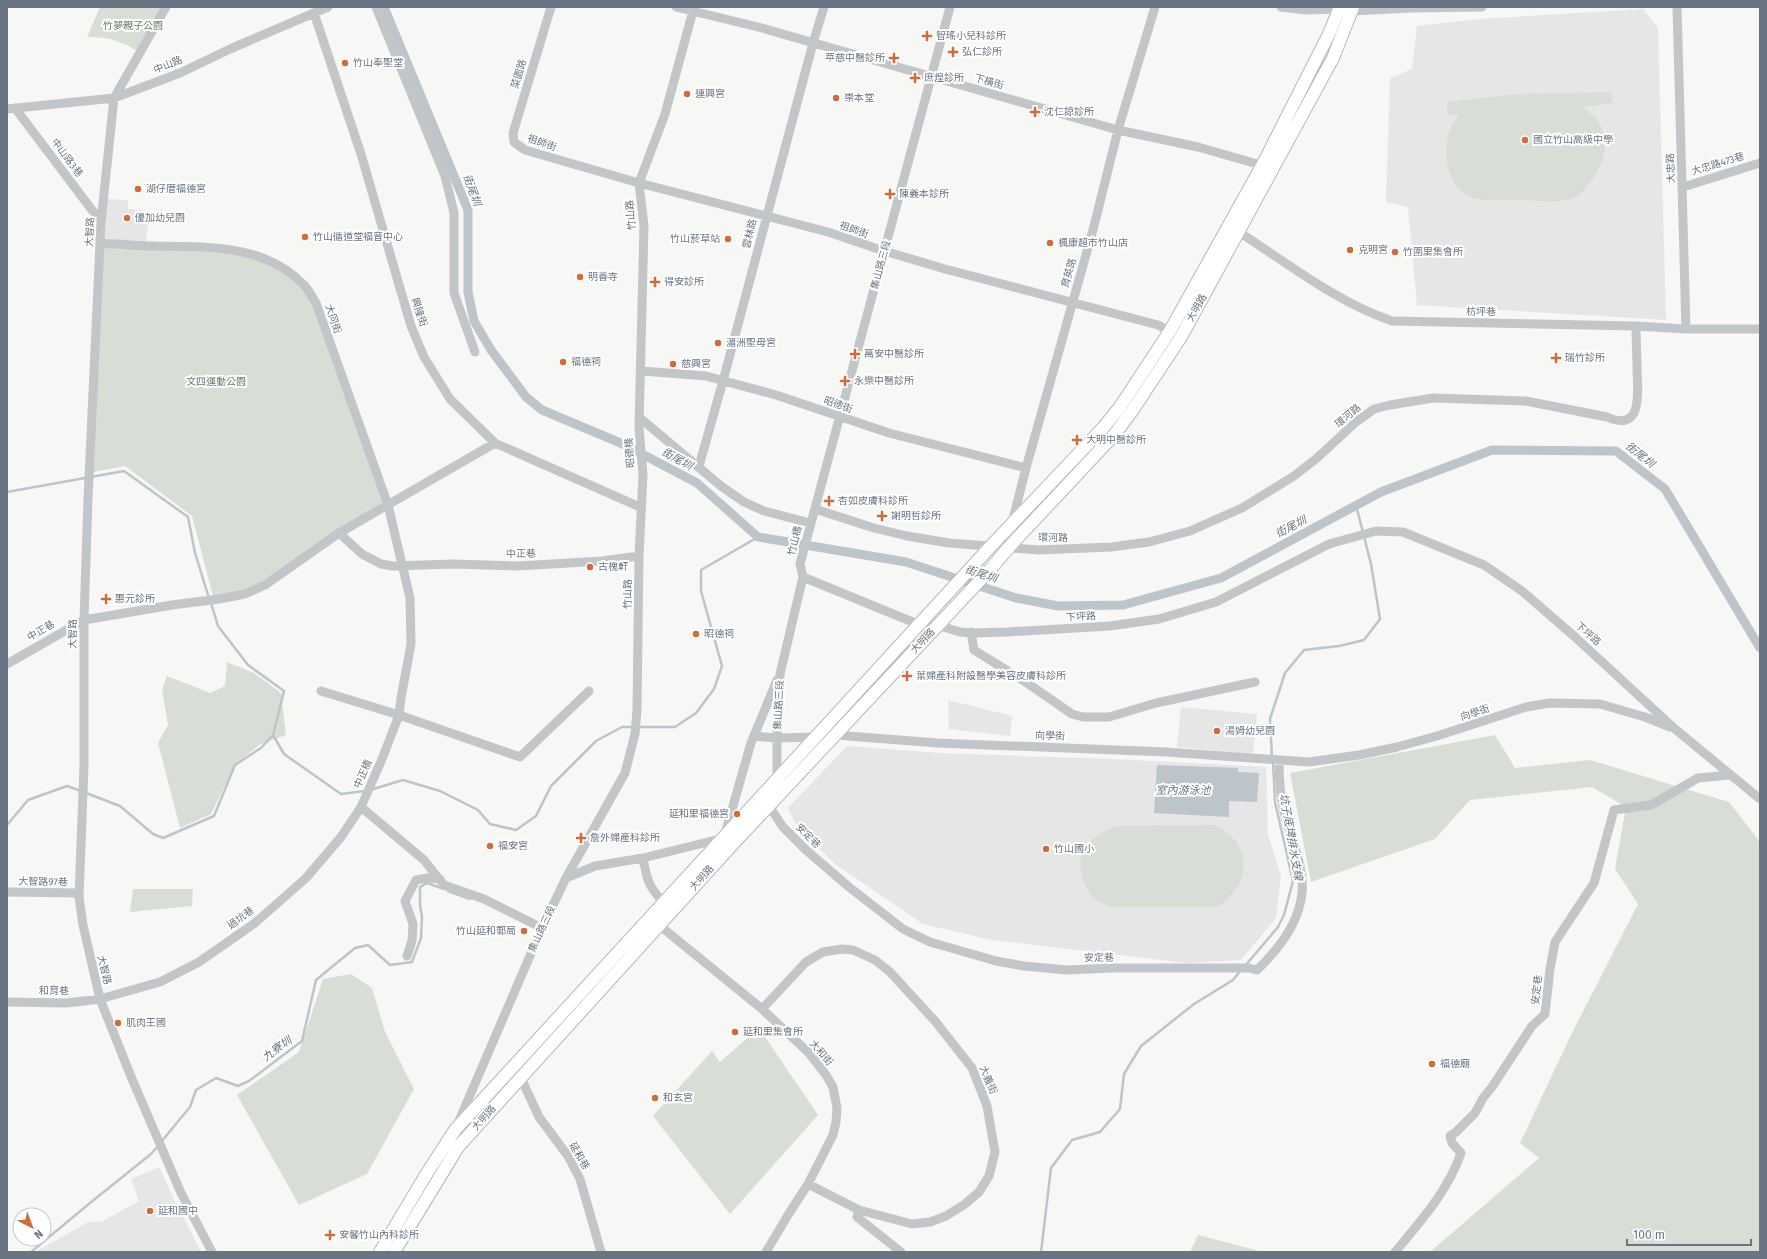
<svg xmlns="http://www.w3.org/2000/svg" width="1767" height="1259" viewBox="0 0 1767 1259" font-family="'Fira Sans','Noto Sans TC',sans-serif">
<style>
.built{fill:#e5e6e5}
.green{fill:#d8ded6}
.water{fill:#bdc5ca}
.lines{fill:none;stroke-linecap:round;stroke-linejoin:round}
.stream{stroke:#bdc5ca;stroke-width:2.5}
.canal{stroke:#bdc5ca;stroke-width:9}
.major-casing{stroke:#b5b8bc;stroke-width:14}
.minor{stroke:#c3c6c9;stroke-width:9}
.major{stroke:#fff;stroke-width:12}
.poi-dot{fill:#d06b3b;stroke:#fff;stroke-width:1.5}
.labels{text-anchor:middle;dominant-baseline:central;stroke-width:4;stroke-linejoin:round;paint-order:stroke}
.park-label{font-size:10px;fill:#6a7a68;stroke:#fff}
.poi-label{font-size:10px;fill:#697582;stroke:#fff;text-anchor:start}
.street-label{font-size:10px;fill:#697582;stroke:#fff}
.water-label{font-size:11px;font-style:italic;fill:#65757e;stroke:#fff}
</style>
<rect width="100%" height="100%" fill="#f7f7f5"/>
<path class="built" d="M1643,9L1658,28L1666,320L1417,305L1408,207L1386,202L1390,78L1412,69L1417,26L1479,19Z
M106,199L128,200V209L150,211L145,246L103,244Z
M948,700L1012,716L1010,736L949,729Z
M1181,707L1257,714L1253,754L1177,747Z
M847,746L940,753L1113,759L1266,767L1268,835L1281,875L1276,918L1241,960L1187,963L992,940L923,924L835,864L797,827L788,808Z
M159,1167L174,1199L201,1252H35L88,1222H101L139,1201L131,1179Z"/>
<path class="green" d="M100,7H166L140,52C120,41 110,37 87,37Z
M1611,92L1613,103L1583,107C1589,112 1595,117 1600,124C1610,143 1604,165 1591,181C1586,188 1580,196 1571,199C1557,203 1540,201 1525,200C1512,200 1482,202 1471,197C1446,186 1441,150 1451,127C1453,123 1457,119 1459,115H1447L1448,102L1516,94Z
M100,244L246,252L291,273L316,303L385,504L265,585L214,600L192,516L125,466L89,473Z
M227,662L254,673L281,693L286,735L259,745L235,765L211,814L180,828L158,743L168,725L162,690L167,676L210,693L225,686Z
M1495,735L1515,768L1590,760L1729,802L1760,842V1252H1430L1539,1158L1520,1143L1570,1037L1638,904L1615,869L1626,807L1592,787L1470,800L1435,839L1311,882L1290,773Z
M1215,825C1254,844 1252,885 1217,907H1112C1108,905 1102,904 1098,901C1081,888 1073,859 1089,843C1096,835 1106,830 1115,826Z
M133,889H193L192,906L130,912Z
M351,974L372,988L385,1032L414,1089L367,1174L299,1205L237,1095L299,1052L323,979Z
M759,1028L818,1115L730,1214L653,1116L712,1051L720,1062Z
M1198,1235L1263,1252H1190Z"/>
<path class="water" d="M1157,765L1238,768V772L1259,773L1257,802L1229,801V817L1154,813Z"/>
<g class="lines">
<path class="stream" d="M7,492L124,471L188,517L195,553L209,598
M211,603L218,626L248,665L284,691L273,735L284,754L341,794L365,791
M638,727H675L696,713L714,689L722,666L701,591V570L758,537
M1272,757L1270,719L1285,673L1304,650L1339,646L1364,640L1380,619L1371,564L1356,505
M370,790L403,780L440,791L478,810L490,824L516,830L536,816L551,786L596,741L622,727H633
M86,793L120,806L153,834L163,838L214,816L235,765L261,748L273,735
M7,825L28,800L67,786L81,791
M448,891L470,899
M1245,966L1278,927L1284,915L1293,881L1275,802L1273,762
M161,1142L190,1107L196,1090L216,1078L238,1086L249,1081L302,1041L316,980L355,948L368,945L390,965L412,962L421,938L422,917L420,905V887L427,883L444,889
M31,1252L90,1203L151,1154L158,1146
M1041,1252L1051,1168L1072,1140L1100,1132L1120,1109L1124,1074L1141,1046L1194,1004L1233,980L1241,970"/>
<path class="canal" d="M384,7L468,210V292L474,321L491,350L526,397L542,410L623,444L697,483L758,537L906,562L1016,598L1058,606L1123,605L1221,578L1381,492L1492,450L1616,451L1665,489L1760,648"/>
<g class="major-casing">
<path id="major" d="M380,1252L427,1173L455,1130L991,546L1103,428L1120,407L1170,331L1262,166L1329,34L1340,7
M394,1252L458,1147L731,846L987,573L1010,546L1114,435L1132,411L1181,337L1333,58L1353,7"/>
</g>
<path class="minor" d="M166,7L114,98L101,222L88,499L84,620V766L79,897L83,925L100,999L132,1079L181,1193L212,1252
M376,7L445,176L454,213V293L475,352
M551,7L513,133L514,142L525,150L639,183L828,232L884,251L945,269L1158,325L1181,337
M676,7L762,28L1118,130L1198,147L1268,167
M1281,7L1306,10L1339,9L1353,11L1411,8L1482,7
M1677,7L1686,329
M314,13L361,154L411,326L424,357L450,399L495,443L640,507
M15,108L101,222
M7,109L114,98L180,73L230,49L328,7
M1683,187L1760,163
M1232,230L1239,232C1287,263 1338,303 1392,321L1636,326L1686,329H1760
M642,371L706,376L776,395L889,433L1026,468
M640,418L721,486L744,502L764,511L810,523
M699,466L723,381L813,43L824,7
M815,509L874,528L907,536L949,543L1039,550L1111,547L1149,542L1190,531L1242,508L1294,476L1317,458L1356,422L1374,409L1390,405L1433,398L1526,401L1607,417C1643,433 1638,392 1637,370C1637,355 1636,340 1636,326
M339,533L362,554L381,564L393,566L453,564L518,566L602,561L639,556
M1010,546L1012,523L1026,468L1093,230L1118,130L1155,7
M803,577L920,625H937L960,632L972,633L1007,632L1110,626L1159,619L1216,602L1329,544L1376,531L1403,532L1484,565L1522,591L1575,637L1675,729L1760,799
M971,632L974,650L1027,683L1072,714L1083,717H1109L1156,703L1255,682
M7,664L84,620L172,605L219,599L245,594L265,585L339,533L495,443
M321,691L399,715L520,757L589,691
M835,735L938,743L1166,752L1309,762L1359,755L1397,747L1437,736L1526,707L1550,703L1600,704L1645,717L1670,727
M754,736L777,738L817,737
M777,781V738L780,674L803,577L800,564L950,7
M771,801L769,806L783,827L806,850L849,887L903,929L930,942L996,961L1024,966L1067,970L1112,968H1249L1257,970C1279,949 1299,923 1302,893C1305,866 1290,838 1284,812C1280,795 1279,778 1279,761
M361,807L424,860L444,885L484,899L542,928
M725,834L751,743L777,680
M643,858C647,880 648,886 664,903
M566,878L625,773L635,734L637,710L639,556L643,475L639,427L644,226L639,183L665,114L694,7
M7,892L79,893
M654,921L762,1009L809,1053L826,1075L833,1087L837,1108L836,1122L833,1135L808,1184L788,1215L766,1252
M407,956L412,941L413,924L405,901L416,880L427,878L440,879
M7,1002L67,1003L100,999L160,982L199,962L255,923L306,878L341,837L361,807L382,759L399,715L401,698L411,644L410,598L388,505L316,303C312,297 309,290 304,285C264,243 205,247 152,246C135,246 117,243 100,244
M762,1009L806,962L823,952L842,949L853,950L875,960L890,972L935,1021L972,1068L987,1106L995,1152L989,1176L979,1192L965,1204L946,1216L930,1222L912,1224L859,1210L808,1184
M521,1078L539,1117L568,1156L580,1179L601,1252
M458,1147L455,1130L542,928L566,878L595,866L643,858L724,838
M859,1210L857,1217L901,1252
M1395,1252C1420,1222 1448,1191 1461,1153L1452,1143L1450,1136L1456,1132L1475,1113L1483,1098L1492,1087L1532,1026L1545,1014L1550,969L1555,942L1594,883L1614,810L1651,805L1698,778L1730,775"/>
<use href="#major" class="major"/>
</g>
<g class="poi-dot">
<path d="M925 30h4v4h4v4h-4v4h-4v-4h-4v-4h4z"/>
<path d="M951 46h4v4h4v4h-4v4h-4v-4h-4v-4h4z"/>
<path d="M892 52h4v4h4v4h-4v4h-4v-4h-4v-4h4z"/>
<circle cx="345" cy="63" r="4"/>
<path d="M913 72h4v4h4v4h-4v4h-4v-4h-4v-4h4z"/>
<circle cx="687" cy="94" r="4"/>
<circle cx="836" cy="98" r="4"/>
<path d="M1033 106h4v4h4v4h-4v4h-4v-4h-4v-4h4z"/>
<circle cx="1525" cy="140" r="4"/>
<circle cx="138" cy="189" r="4"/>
<path d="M888 188h4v4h4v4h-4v4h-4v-4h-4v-4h4z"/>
<circle cx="127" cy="218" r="4"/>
<circle cx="305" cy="237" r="4"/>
<circle cx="728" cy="239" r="4"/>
<circle cx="1050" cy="243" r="4"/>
<circle cx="1350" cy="250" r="4"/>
<circle cx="1395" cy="252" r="4"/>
<circle cx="580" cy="277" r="4"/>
<path d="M653 276h4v4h4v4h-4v4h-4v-4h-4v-4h4z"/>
<circle cx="718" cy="343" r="4"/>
<path d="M853 348h4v4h4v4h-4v4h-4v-4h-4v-4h4z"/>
<path d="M1554 352h4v4h4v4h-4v4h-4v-4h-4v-4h4z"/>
<circle cx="563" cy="362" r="4"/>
<circle cx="673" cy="364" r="4"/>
<path d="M843 375h4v4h4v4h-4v4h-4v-4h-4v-4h4z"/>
<path d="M1075 434h4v4h4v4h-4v4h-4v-4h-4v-4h4z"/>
<path d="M827 495h4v4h4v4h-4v4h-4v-4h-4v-4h4z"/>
<path d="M880 510h4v4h4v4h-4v4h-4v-4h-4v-4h4z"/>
<circle cx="590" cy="567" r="4"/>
<path d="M104 593h4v4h4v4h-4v4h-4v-4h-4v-4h4z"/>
<circle cx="696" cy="634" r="4"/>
<path d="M905 670h4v4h4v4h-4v4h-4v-4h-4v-4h4z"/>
<circle cx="1217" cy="731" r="4"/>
<circle cx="737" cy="814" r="4"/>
<path d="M579 832h4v4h4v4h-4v4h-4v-4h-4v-4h4z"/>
<circle cx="490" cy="846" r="4"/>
<circle cx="1046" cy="849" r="4"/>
<circle cx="524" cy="931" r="4"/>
<circle cx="118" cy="1023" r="4"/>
<circle cx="735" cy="1032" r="4"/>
<circle cx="1432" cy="1064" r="4"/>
<circle cx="655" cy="1098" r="4"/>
<circle cx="150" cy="1211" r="4"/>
<path d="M328 1229h4v4h4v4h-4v4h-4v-4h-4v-4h4z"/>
</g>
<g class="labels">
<g class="park-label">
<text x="133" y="26">竹夢親子公園</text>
<text x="216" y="382">文四運動公園</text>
</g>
<g class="poi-label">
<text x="936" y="36">智瑤小兒科診所</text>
<text x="962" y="52">弘仁診所</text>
<text x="885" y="58" text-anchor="end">苹慈中醫診所</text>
<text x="353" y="63">竹山奉聖堂</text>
<text x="924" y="78">庶煌診所</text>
<text x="695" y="94">連興宮</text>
<text x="844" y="98">崇本堂</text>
<text x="1044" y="112">沈仁諒診所</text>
<text x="1533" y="140">國立竹山高級中學</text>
<text x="146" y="189">湖仔厝福德宮</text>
<text x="899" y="194">陳義本診所</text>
<text x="135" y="218">優加幼兒園</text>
<text x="313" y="237">竹山循道堂福音中心</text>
<text x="720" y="239" text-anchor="end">竹山菸草站</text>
<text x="1058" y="243">楓康超市竹山店</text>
<text x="1358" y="250">克明宮</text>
<text x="1403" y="252">竹圍里集會所</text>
<text x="588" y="277">明善寺</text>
<text x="664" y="282">得安診所</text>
<text x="726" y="343">湄洲聖母宮</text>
<text x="864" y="354">萬安中醫診所</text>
<text x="1565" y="358">瑞竹診所</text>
<text x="571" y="362">福德祠</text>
<text x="681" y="364">慈興宮</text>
<text x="854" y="381">永樂中醫診所</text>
<text x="1086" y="440">大明中醫診所</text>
<text x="838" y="501">杏如皮膚科診所</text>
<text x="891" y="516">謝明哲診所</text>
<text x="598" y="567">古槐軒</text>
<text x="115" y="599">惠元診所</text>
<text x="704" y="634">昭德祠</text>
<text x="916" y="676">葉婦產科附設醫學美容皮膚科診所</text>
<text x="1225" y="731">湯姆幼兒園</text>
<text x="729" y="814" text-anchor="end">延和里福德宮</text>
<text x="590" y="838">詹外婦產科診所</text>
<text x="498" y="846">福安宮</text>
<text x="1054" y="849">竹山國小</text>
<text x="516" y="931" text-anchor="end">竹山延和郵局</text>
<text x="126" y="1023">肌肉王國</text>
<text x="743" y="1032">延和里集會所</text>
<text x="1440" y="1064">福德廟</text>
<text x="663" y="1098">和玄宮</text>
<text x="158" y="1211">延和國中</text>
<text x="339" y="1235">安馨竹山內科診所</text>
</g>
<g class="street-label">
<text transform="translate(168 65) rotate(-22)">中山路</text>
<text transform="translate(519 74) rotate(-73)">菜園路</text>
<text transform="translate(989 82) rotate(16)">下橫街</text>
<text transform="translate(542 143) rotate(19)">祖師街</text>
<text transform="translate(67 158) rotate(53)">中山路3巷</text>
<text transform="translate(1718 164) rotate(-17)">大忠路473巷</text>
<text transform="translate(1671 168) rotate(-92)">大忠路</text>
<text transform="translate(631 215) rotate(-95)">竹山路</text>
<text transform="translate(854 230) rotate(19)">祖師街</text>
<text transform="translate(90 232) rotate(-86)">大智路</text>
<text transform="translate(750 234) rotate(-76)">雲林路</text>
<text transform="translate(881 265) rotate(-75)">集山路三段</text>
<text transform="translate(1069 273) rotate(-74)">育英路</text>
<text transform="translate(1197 308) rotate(-61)">大明路</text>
<text transform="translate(419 312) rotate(72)">興隆街</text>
<text transform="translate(1481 312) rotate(1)">枋坪巷</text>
<text transform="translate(333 319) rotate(71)">大同街</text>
<text transform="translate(838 405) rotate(20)">昭德街</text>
<text transform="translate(1348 416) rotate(-40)">環河路</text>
<text transform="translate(630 453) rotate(-94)">昭德橋</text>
<text transform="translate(1053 538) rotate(1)">環河路</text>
<text transform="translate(795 541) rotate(-76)">竹山橋</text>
<text transform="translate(521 554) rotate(-1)">中正巷</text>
<text transform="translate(628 594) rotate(-89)">竹山路</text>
<text transform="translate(1081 617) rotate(-4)">下坪路</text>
<text transform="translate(41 631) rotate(-30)">中正巷</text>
<text transform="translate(73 634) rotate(-89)">大智路</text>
<text transform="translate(1588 634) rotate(42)">下坪路</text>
<text transform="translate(923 641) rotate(-47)">大明路</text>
<text transform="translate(779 705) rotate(-87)">集山路三段</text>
<text transform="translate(1475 713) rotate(-18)">向學街</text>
<text transform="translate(1050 736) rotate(2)">向學街</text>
<text transform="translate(363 774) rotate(-66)">中正橋</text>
<text transform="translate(808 836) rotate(44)">安定巷</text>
<text transform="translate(702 878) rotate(-48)">大明路</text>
<text transform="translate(43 882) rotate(1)">大智路97巷</text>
<text transform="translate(241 918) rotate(-37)">過坑巷</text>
<text transform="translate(542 929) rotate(-65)">集山路三段</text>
<text transform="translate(1099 958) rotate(-1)">安定巷</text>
<text transform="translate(104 970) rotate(76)">大智路</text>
<text transform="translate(1537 990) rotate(-84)">安定巷</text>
<text x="54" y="991">和育巷</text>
<text transform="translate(821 1053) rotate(49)">大和街</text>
<text transform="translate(988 1080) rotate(67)">大義街</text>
<text transform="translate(484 1118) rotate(-48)">大明路</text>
<text transform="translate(579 1156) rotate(60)">延和巷</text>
</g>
<g class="water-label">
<text transform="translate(472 190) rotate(70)">街尾圳</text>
<text transform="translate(1640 455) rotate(38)">街尾圳</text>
<text transform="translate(677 459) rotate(28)">街尾圳</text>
<text transform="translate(1291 527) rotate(-28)">街尾圳</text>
<text transform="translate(981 574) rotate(18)">街尾圳</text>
<text x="1183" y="790">室內游泳池</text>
<text transform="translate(1291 837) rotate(80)">坑子底埤排水支線</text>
<text transform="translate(277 1049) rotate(-36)">九寮圳</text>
</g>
</g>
<rect width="1767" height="1259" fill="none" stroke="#697582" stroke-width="16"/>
<g transform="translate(32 1227) rotate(138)"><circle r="19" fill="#ffffff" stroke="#c3c8cd"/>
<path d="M0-3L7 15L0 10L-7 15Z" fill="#d06b3b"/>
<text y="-6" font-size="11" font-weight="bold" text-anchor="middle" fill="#697582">N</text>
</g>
<path d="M1627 1239v6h124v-6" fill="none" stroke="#697582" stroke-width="2"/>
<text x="1633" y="1239" font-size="12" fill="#697582" stroke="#ffffff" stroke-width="3" paint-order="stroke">100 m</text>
</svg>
